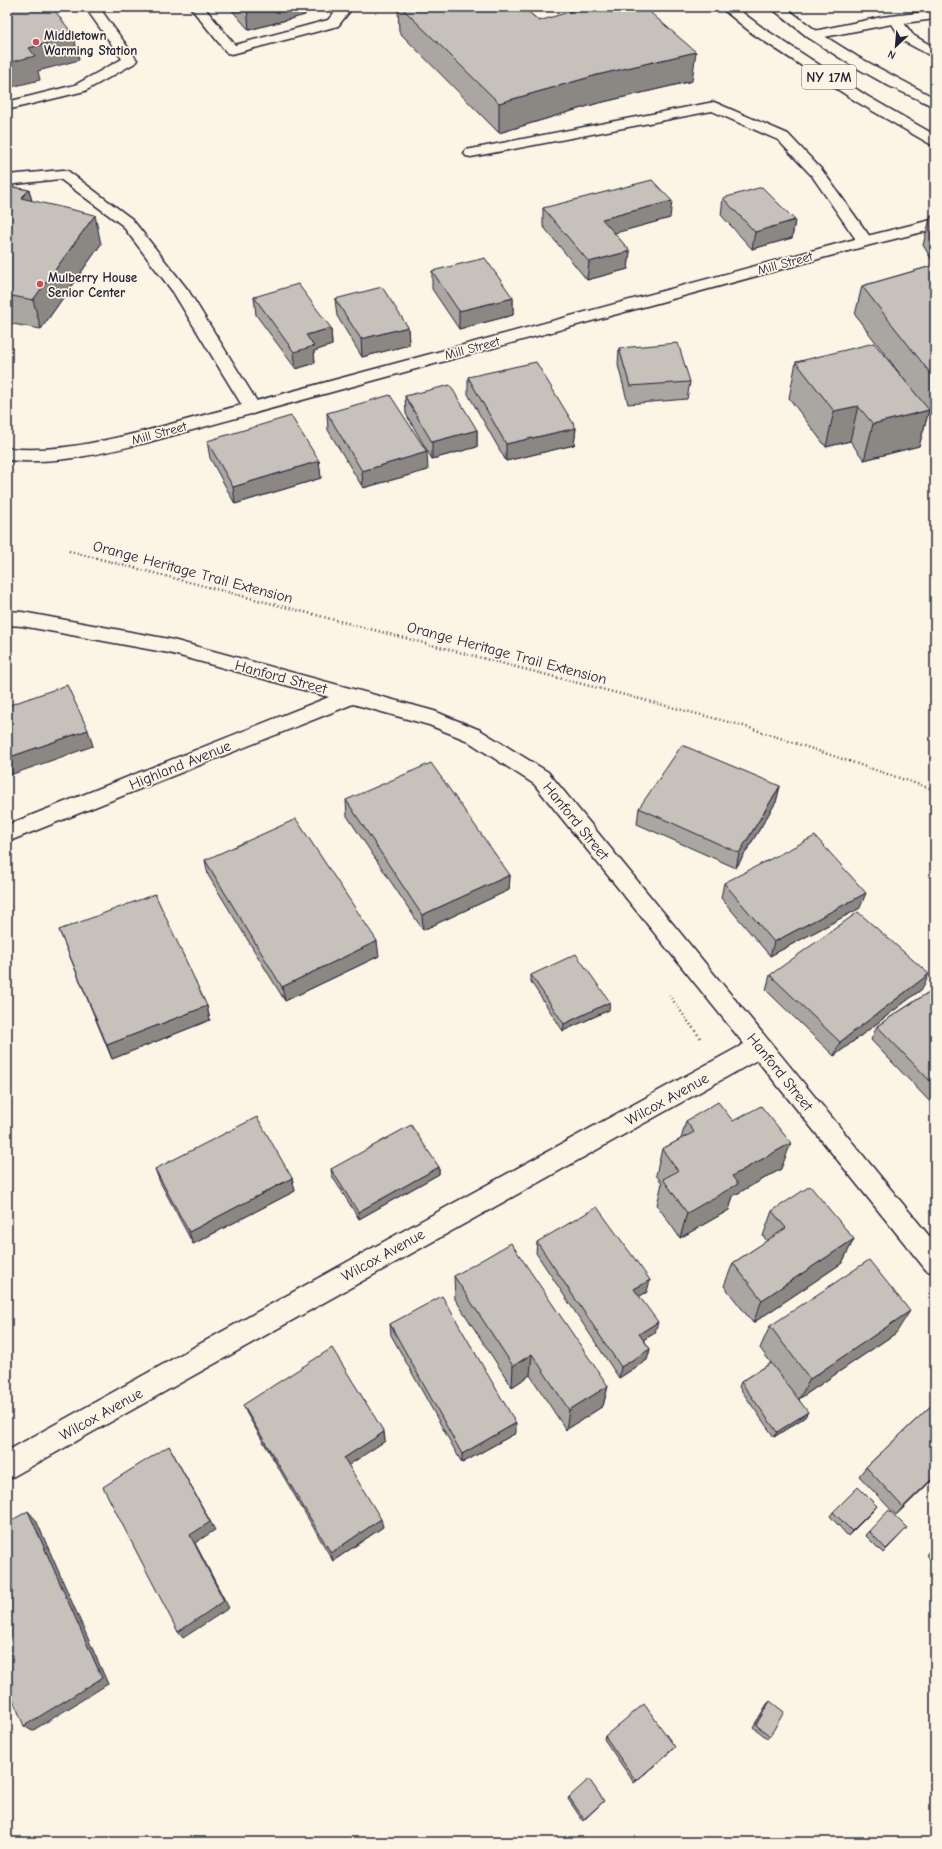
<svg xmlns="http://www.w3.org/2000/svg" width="942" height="1849" viewBox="0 0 942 1849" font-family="'Comic Neue',sans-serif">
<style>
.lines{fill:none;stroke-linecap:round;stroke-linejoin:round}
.lane-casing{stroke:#22223b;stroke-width:3}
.street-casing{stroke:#22223b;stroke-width:3}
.primary-casing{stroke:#22223b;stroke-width:3}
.path{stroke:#22223b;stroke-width:2.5;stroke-dasharray:1 3;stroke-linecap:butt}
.lane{fill:#fcf5e5;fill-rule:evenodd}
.street{fill:#fcf5e5;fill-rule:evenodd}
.primary{fill:#fcf5e5;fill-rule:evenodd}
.wall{fill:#aaa6a1;stroke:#22223b}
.shaded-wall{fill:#8b8783;stroke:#22223b}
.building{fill:#c6c1bb;stroke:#22223b}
.poi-dot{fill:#d1495b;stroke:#fcf5e5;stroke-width:1.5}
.labels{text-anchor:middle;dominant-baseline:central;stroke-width:3.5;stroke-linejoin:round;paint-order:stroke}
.far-poi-label{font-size:13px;font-weight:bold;fill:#22223b;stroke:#fcf5e5;text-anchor:start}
.far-street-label{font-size:13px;fill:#22223b;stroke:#fcf5e5}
.shield{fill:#fcf5e5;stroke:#63616e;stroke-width:1}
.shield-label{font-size:14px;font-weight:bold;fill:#22223b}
.street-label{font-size:15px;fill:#22223b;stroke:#fcf5e5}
</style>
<rect width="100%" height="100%" fill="#fcf5e5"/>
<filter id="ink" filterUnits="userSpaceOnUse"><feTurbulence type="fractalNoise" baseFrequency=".025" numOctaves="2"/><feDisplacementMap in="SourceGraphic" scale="8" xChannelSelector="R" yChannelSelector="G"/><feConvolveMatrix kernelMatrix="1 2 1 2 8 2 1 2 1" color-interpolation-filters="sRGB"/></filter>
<g filter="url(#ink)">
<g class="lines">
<g class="lane-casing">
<path id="lane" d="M85,7H99L137,60L135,63L85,91L7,110V102L75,85L122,59Z
M190,7H204L235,45L328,20L339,7H353L338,26L232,54L227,53Z
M935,11V19L904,23L913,35L935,48V58L903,41L892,24L814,39L809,38L807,35L809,32L814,31L882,17Z
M714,102L788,134L822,170L873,241L871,244L865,246L859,244L812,176L778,140L712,111L471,157L466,156L464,153L466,150L471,149Z
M63,170L68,171L132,219L188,290L261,408L258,412L252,414L246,412L173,292L122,225L60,179L7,185V175Z"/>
</g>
<g class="street-casing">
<path id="street" d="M935,219V229L870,245L145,443C99,454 55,465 7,460V448C55,453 99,442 145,431L859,238Z
M7,611L22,612L169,639L434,711L480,730L548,772L935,1243V1274L926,1270L757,1060L7,1480V1451L421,1221L744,1044L534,784L466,740L429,725L353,704L7,842V825L329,697L169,653L22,626L7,625Z"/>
</g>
<g class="primary-casing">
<path id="primary" d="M720,7H735L763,28L867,96L935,135V145L930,144L857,102L753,34Z
M770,7H785L818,32L858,57L935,98V107L889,86L848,63L809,38Z"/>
</g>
<path class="path" d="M69,551L744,726L935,790
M669,995L701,1039"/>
<use href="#lane" class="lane"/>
<use href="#street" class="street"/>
<use href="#primary" class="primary"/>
</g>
<path class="wall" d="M229,7H304L305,15L249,30Z
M398,7H523L539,21L692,81L595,104L499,133L399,32Z
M7,186L29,190L32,201L101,244L41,329L7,323Z
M723,198L795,220L792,238L752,249L721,215Z
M543,208L670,218L614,233L630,251L628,269L587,280L543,226Z
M931,215H935V265L923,245Z
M935,265V419L929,411L919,446L864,460L850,441L826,447L789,398L796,362L916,395L855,315L862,286Z
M432,271L513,298V315L459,329L432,289Z
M254,297L331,328L332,345L314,351L315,363L296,369L256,315Z
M335,299L408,327L409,345L362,357L337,316Z
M619,348L690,382L687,399L628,404L618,365Z
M468,377L576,428L574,445L506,461L468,394Z
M405,396L477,430V447L432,459L406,414Z
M327,413L428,470L363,488L328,430Z
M207,441L319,461L321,478L235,504L210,458Z
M780,786L776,802L736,868L637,824L639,808Z
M346,800L510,875L509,890L423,930L347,816Z
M205,860L379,956L285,1001L208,875Z
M724,883L860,908L770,956L721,898Z
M59,930L207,1006L210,1020L112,1059Z
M531,975L609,1010L563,1031L531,982Z
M770,975L922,989L834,1056L766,990Z
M935,988V1103L933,1105L871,1040L877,1026Z
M686,1121H733L781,1169L733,1196L729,1210L680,1238L657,1205L662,1183L656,1175L662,1149L681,1139Z
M935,1155V1166L931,1162Z
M439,1167V1174L359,1219L332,1176L331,1169Z
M155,1169L292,1178L295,1191L193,1244L160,1182Z
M772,1211L854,1239L842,1263L753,1323L724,1286L733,1263L767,1241L763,1236Z
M537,1242L647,1292L639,1296L655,1333L643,1340L650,1349L647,1360L619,1378L536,1253Z
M454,1276L608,1386L603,1406L566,1430L530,1375L512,1387L455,1299Z
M390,1324L516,1433L462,1463L391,1335Z
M770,1326L896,1333L799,1399L805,1417L774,1437L739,1387L741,1382L771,1363L760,1348Z
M935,1402V1477L896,1515L859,1476L866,1467Z
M243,1405L384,1432L385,1441L348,1465L383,1527L333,1561L247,1414Z
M873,1511L848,1536L830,1516L833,1512Z
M907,1528L883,1553L865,1535L869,1531Z
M935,1543V1563L926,1555Z
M770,1701V1736L767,1738L753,1727L767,1704Z
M605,1736L673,1749L634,1783L604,1739Z
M569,1797L604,1801L583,1821L568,1799Z"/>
<path class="shaded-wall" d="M247,7H304L305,15L249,30Z
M815,7H824L815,9Z
M74,36L79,60L38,71L40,80L7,88V63L29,48Z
M696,52L692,81L595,104L499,133V103L597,75Z
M29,190L37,220L21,198Z
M672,201L670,218L601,237L602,219Z
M95,215L101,244L41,329L33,300Z
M795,220L792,238L752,249L755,232Z
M630,251L628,269L587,280L589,262Z
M513,298V315L459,329V311Z
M408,327L409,345L362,357L361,339Z
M331,328L332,345L314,351L315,363L296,369L294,352L306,335Z
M858,406L850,441L826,447L834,411Z
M929,410L919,446L864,460L873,424Z
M576,428L574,445L506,461V444Z
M477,430V447L432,459V442Z
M427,452L428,470L363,488L362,471Z
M319,461L321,478L235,504L233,487Z
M88,730L93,746L10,775L7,767V758Z
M780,786L776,802L736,868L739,853Z
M510,875L509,890L423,930L422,915Z
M866,893L860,908L770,956L774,942Z
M377,941L379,956L285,1001L282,987Z
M929,974L922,989L834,1056L840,1042Z
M610,1002L609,1010L563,1031L564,1024Z
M207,1006L210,1020L112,1059L107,1045Z
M791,1143L781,1169L733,1196L729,1210L680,1238L687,1213L732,1176Z
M439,1167V1174L359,1219L358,1212Z
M292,1178L295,1191L193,1244L189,1232Z
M854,1239L842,1263L753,1323L762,1300Z
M650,1280L647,1292L632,1301L634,1289Z
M910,1311L896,1333L799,1399L810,1379Z
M658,1322L655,1333L636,1344L639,1334Z
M650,1349L647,1360L619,1378L621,1367Z
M532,1354L530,1375L512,1387L513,1366Z
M608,1386L603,1406L566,1430L569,1410Z
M808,1412L805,1417L774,1437L777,1432Z
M516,1423V1433L462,1463V1454Z
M384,1432L385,1441L346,1467L344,1458Z
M169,1446L215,1530L195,1543L229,1608L183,1638L178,1632L190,1535Z
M935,1476V1477L896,1515L903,1507Z
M877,1506L873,1511L848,1536L852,1531Z
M28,1511L36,1520L108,1684L32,1731L24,1726Z
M381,1519L383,1527L333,1561L331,1553Z
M675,1747L673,1749L634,1783L636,1781Z"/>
<path class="building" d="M7,7H52L74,36L29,48L35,56L7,63Z
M401,7H523L539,21L585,7H644L696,52L597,75L499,103Z
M652,180L672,201L602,219L630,251L589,262L543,208Z
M7,186L29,190L21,198L95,215L33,300L7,295Z
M762,187L795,220L755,232L723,198Z
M931,215H935V223Z
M485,258L513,298L459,311L432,271Z
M935,265V379L862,286Z
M298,284L331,328L306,335L314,346L294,352L254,297Z
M382,287L408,327L361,339L335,299Z
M678,343L690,382L630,386L619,348Z
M874,343L929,410L873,424L858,406L834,411L796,362Z
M536,362L576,428L506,444L468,377Z
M450,385L477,430L432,442L405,396Z
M390,395L427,452L362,471L327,413Z
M291,416L319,461L233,487L207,441Z
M67,685L88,730L7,758V706Z
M682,745L780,786L739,853L639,808Z
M431,763L510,875L422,915L346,800Z
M296,819L377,941L282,987L205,860Z
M815,836L866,893L774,942L724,883Z
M155,894L207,1006L107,1045L59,930Z
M858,912L929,974L840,1042L770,975Z
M576,954L610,1002L564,1024L531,975Z
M935,988V1086L877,1026Z
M718,1102L733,1121L761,1106L791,1143L732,1176L738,1184L687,1213L663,1179L678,1171L662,1149L694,1132L686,1121Z
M257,1117L292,1178L189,1232L155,1169Z
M411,1125L439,1167L358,1212L331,1169Z
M810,1186L854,1239L762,1300L733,1263L786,1228L772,1211Z
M597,1207L650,1280L634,1289L658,1322L639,1334L650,1349L621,1367L537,1242Z
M511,1243L608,1386L569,1410L532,1354L513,1366L454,1276Z
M869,1260L910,1311L810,1379L770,1326Z
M442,1296L516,1423L462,1454L390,1324Z
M332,1348L384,1432L344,1458L381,1519L331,1553L243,1405Z
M771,1363L808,1412L777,1432L741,1382Z
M935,1402V1476L903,1507L866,1467Z
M169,1446L210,1522L190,1535L224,1601L178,1632L103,1487Z
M858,1487L877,1506L852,1531L833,1512Z
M889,1510L907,1528L886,1549L869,1531Z
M28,1511L102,1678L24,1726L7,1685V1523Z
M770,1701L784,1712L770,1736L756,1725Z
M644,1704L675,1747L636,1781L605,1736Z
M589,1779L604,1801L584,1819L569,1797Z"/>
</g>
<g class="poi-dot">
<circle cx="36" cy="42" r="4"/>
<circle cx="40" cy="284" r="4"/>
</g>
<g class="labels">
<g class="far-poi-label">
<text x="44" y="35">Middletown<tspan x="44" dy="15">Warming Station</tspan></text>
<text x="48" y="277">Mulberry House<tspan x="48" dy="15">Senior Center</tspan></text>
</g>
<g class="far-street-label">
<text transform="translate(785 263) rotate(-15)">Mill Street</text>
<text transform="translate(472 348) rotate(-15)">Mill Street</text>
<text transform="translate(159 433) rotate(-15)">Mill Street</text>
</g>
<rect class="shield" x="802" y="65" width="54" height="24" rx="3"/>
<g class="shield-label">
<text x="829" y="77">NY 17M</text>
</g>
<g class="street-label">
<text transform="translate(193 572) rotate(15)">Orange Heritage Trail Extension</text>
<text transform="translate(507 653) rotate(15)">Orange Heritage Trail Extension</text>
<text transform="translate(281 677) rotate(15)">Hanford Street</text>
<text transform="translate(180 765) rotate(-22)">Highland Avenue</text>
<text transform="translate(576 821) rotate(51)">Hanford Street</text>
<text transform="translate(780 1072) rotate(51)">Hanford Street</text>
<text transform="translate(667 1099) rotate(-29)">Wilcox Avenue</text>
<text transform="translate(383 1255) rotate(-29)">Wilcox Avenue</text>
<text transform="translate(101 1414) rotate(-29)">Wilcox Avenue</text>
</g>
</g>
<rect width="942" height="1849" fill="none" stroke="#fcf5e5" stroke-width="24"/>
<rect x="12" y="12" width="918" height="1825" fill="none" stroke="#22223b" stroke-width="1.5" filter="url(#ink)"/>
<g transform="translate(896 46) rotate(206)" stroke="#fcf5e5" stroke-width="3" paint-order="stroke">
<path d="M0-3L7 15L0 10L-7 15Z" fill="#22223b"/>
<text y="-6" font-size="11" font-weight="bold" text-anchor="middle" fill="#22223b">N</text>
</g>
</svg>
